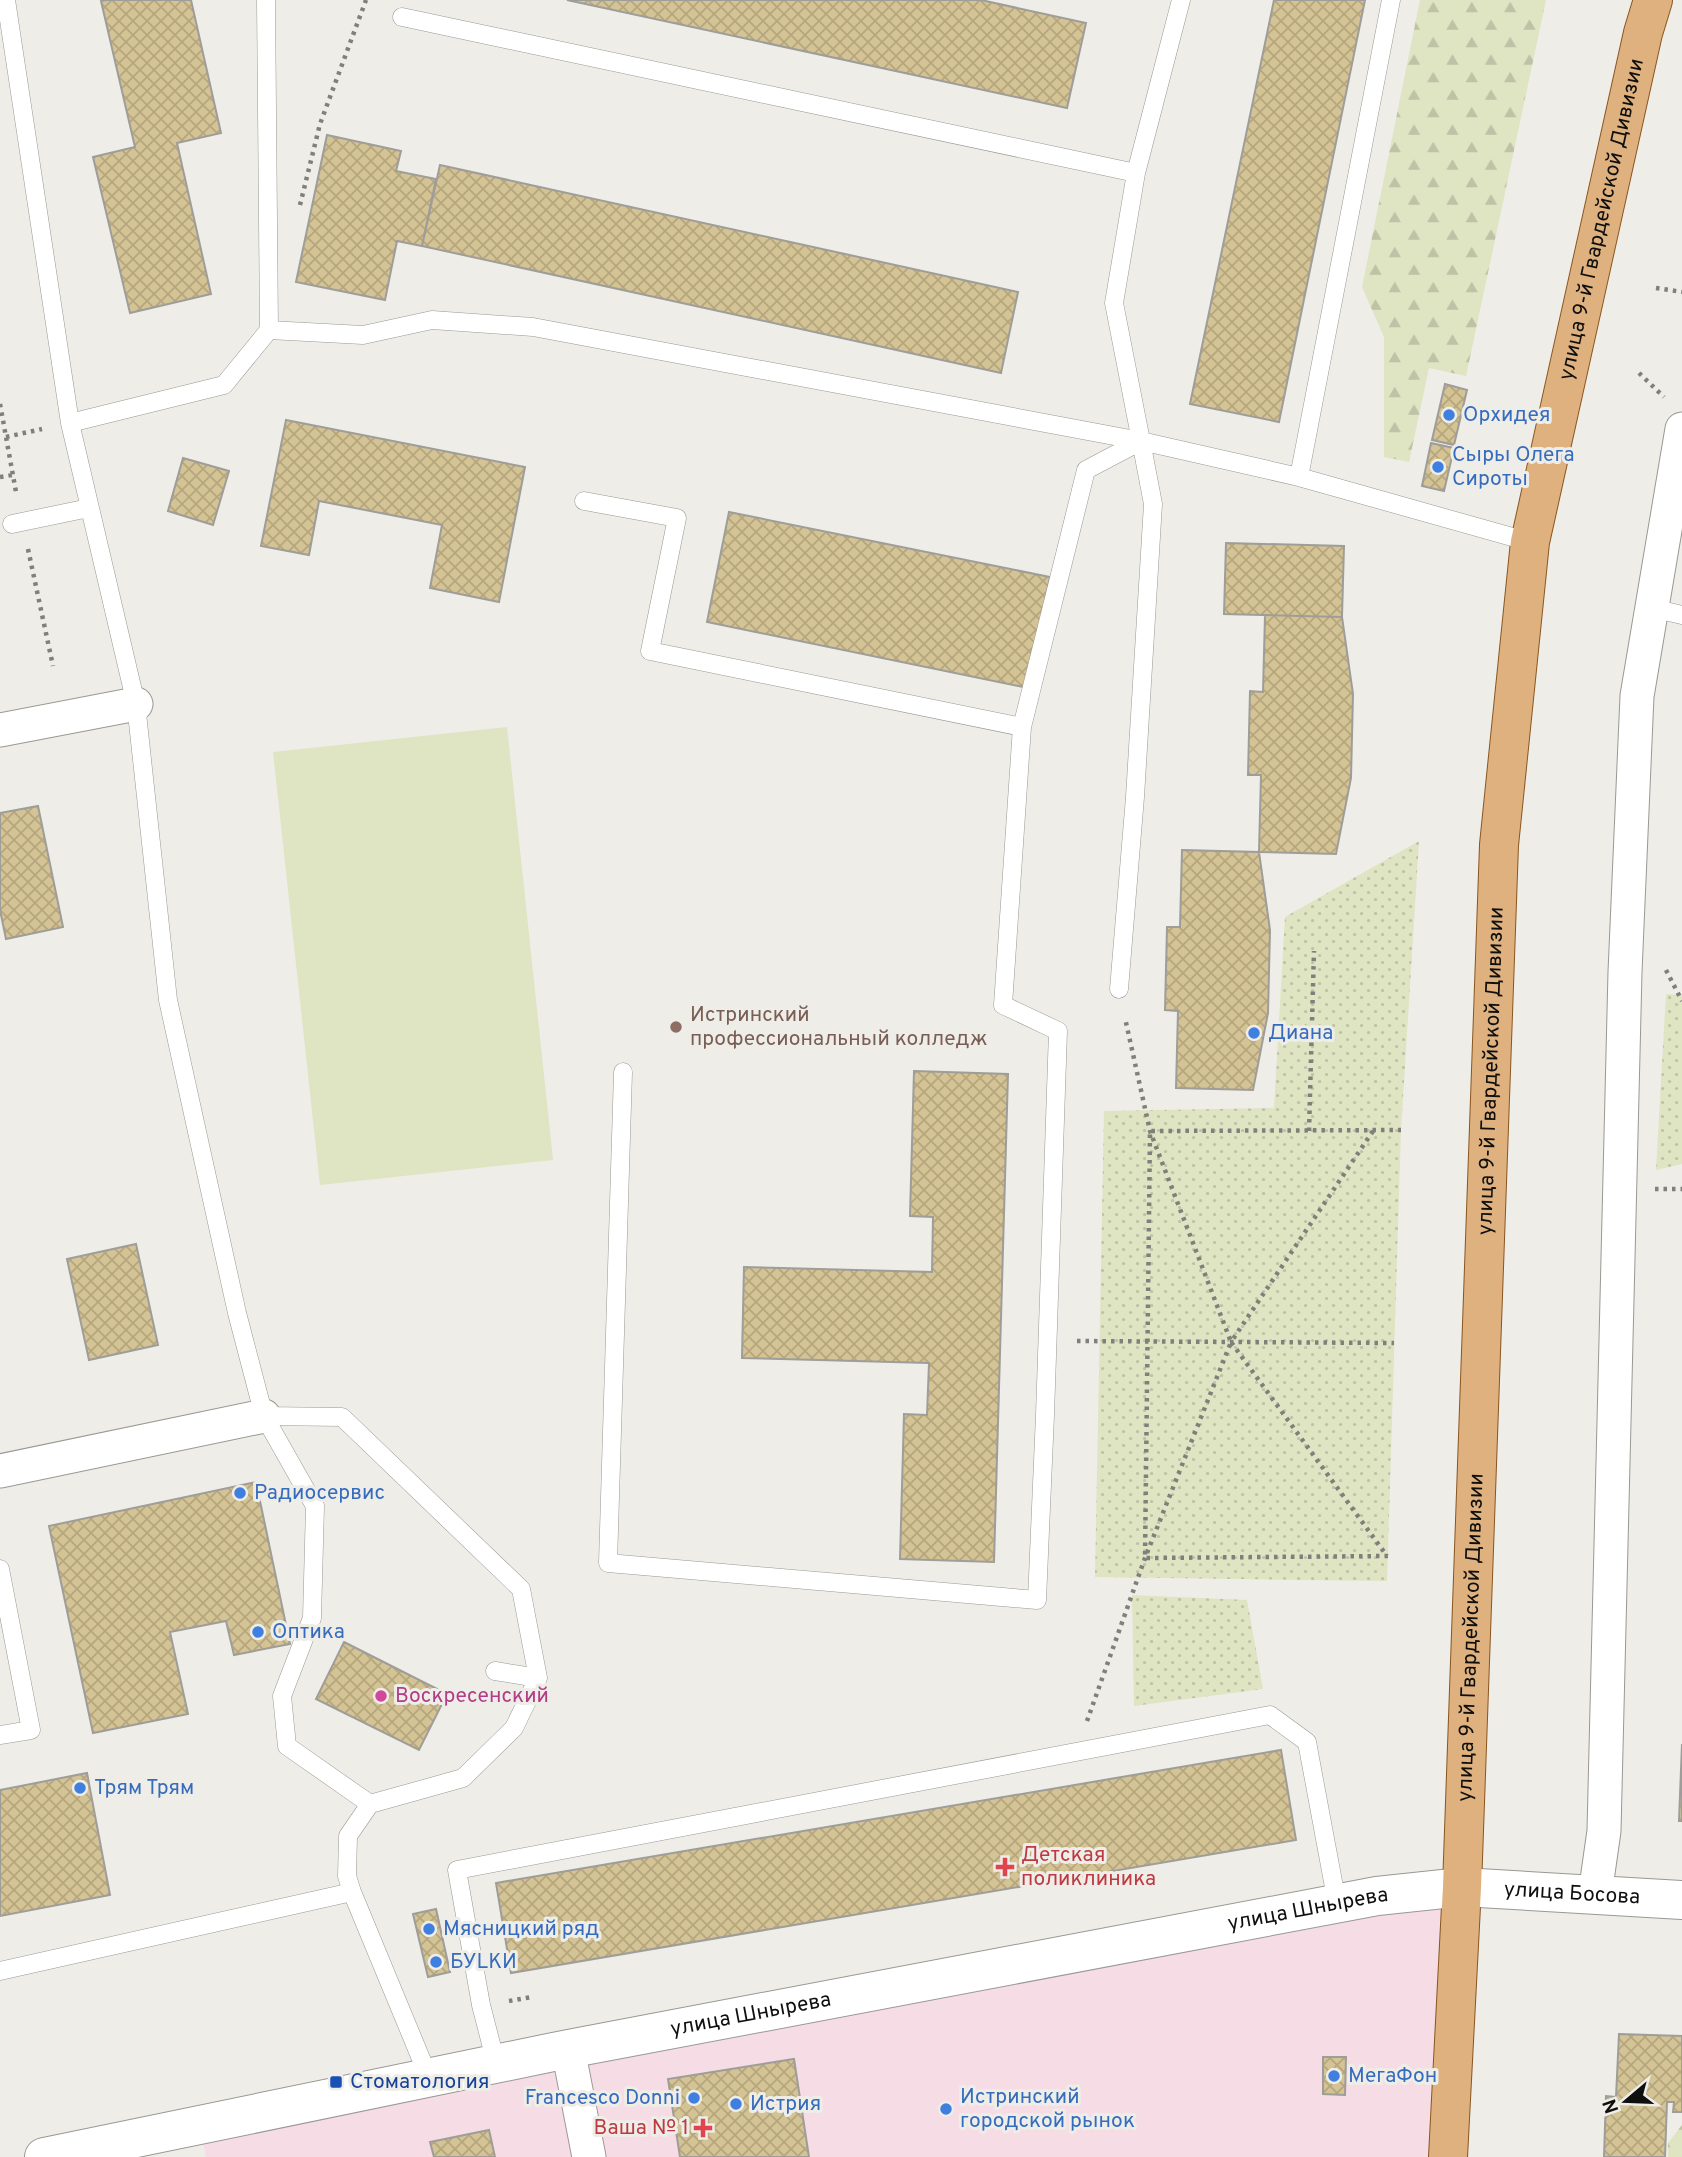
<svg xmlns="http://www.w3.org/2000/svg" width="1682" height="2157" viewBox="0 0 1682 2157" font-family="Overpass,sans-serif">
<style>
.commercial{fill:#f5dce5}
.green{fill:url(#green-dots)}
.forest{fill:url(#forest-firs)}
.pitch{fill:#dfe4c2}
.building{fill:url(#building-cross-hatch);stroke:#9f9d99;stroke-width:2}
.lines{fill:none;stroke-linecap:round;stroke-linejoin:round}
.service-casing{stroke:#9a9893;stroke-width:19}
.minor-casing{stroke:#9a9893;stroke-width:35}
.tertiary-casing{stroke:#9a9893;stroke-width:40}
.primary-casing{stroke:#895620;stroke-width:40}
.path{stroke:#807f7b;stroke-width:4.5;stroke-dasharray:3.5 5;stroke-linecap:butt}
.service{stroke:#fff;stroke-width:18}
.minor{stroke:#fff;stroke-width:33}
.tertiary{stroke:#fff;stroke-width:38}
.primary{stroke:#dfb17f;stroke-width:38}
.shop-dot{fill:#3f7fe0;stroke:#efede8;stroke-width:2.5}
.education-dot{fill:#8d6e63;stroke:#efede8;stroke-width:2.5}
.hotel-dot{fill:#d1479c;stroke:#efede8;stroke-width:2.5}
.health-dot{fill:#e0444e;stroke:#efede8;stroke-width:2.5}
.transit-dot{fill:#1a4fb4;stroke:#efede8;stroke-width:2.5}
.labels{text-anchor:middle;dominant-baseline:central;stroke-width:6;stroke-linejoin:round;paint-order:stroke}
.street-label{font-size:21px;fill:#0f0f0d;stroke:#efede8}
.shop-label{font-size:21px;fill:#366cbe;stroke:#efede8;text-anchor:start}
.education-label{font-size:21px;fill:#785e54;stroke:#efede8;text-anchor:start}
.hotel-label{font-size:21px;fill:#b23c85;stroke:#efede8;text-anchor:start}
.health-label{font-size:21px;fill:#be3a42;stroke:#efede8;text-anchor:start}
.transit-label{font-size:21px;fill:#164399;stroke:#efede8;text-anchor:start}
</style>
<defs>
<pattern id="green-dots" width="8" height="8" patternUnits="userSpaceOnUse" patternTransform="scale(1.75)"><rect width="8" height="8" fill="#dfe4c2"/><path d="M2 2h.1M6 6h.1" fill="none" stroke="#bec2a6" stroke-width="1.8" stroke-linecap="round"/></pattern>
<pattern id="forest-firs" width="22" height="20" patternUnits="userSpaceOnUse" patternTransform="scale(1.75)"><rect width="22" height="20" fill="#dfe4c2"/><path d="M5 1l3.5 6h-7zM16 11l3.5 6h-7z" fill="#bec2a6"/></pattern>
<pattern id="building-cross-hatch" width="8" height="8" patternUnits="userSpaceOnUse" patternTransform="scale(1.75)"><rect width="8" height="8" fill="#d4c394"/><path d="M0 0l8 8M0 8l8-8" fill="none" stroke="#b5a67e"/></pattern>
</defs>
<rect width="100%" height="100%" fill="#efede8"/>
<path class="commercial" d="M1462,1887L1448,2157H206L199,2125Z"/>
<path class="green" d="M1419,841L1401,1130L1387,1581L1095,1577L1104,1111L1274,1108L1285,917Z
M1666,994L1682,995V1164L1656,1170Z
M1132,1595L1247,1600L1263,1689L1134,1706Z"/>
<path class="forest" d="M1420,0H1546L1466,376L1429,368L1409,462L1384,457V337L1362,287Z
M1682,2125V2157H1668V2143Z"/>
<path class="pitch" d="M507,727L553,1160L320,1185L273,752Z"/>
<path class="building" d="M107,0H191L221,133L177,143L211,294L130,313L93,157L135,147L101,1Z
M567,0H981L1086,23L1067,108Z
M1274,0H1365L1279,422L1190,404Z
M327,135L401,151L396,171L436,179L422,246L397,241L385,300L296,282Z
M440,165L1018,292L1001,373L422,246Z
M1445,384L1467,390L1454,445L1432,440Z
M286,420L525,467L499,602L430,588L442,525L319,501L309,555L261,546Z
M1431,443L1454,448L1444,491L1422,486Z
M183,458L229,471L213,525L168,511Z
M729,512L1050,577L1028,688L707,622Z
M1226,543L1344,546L1342,617L1224,614Z
M1265,615L1342,617L1353,694L1351,778L1336,854L1259,852L1261,775H1248L1250,691L1263,692Z
M38,806L63,927L6,939L0,910V813Z
M1182,850L1259,852L1270,930L1268,1013L1253,1090L1176,1088L1178,1011L1165,1010L1167,927H1180Z
M914,1071L1008,1074L994,1562L900,1559L904,1414L927,1415L929,1363L742,1358L744,1267L932,1272L933,1217L910,1216Z
M136,1244L158,1345L89,1360L67,1259Z
M256,1482L290,1644L234,1655L226,1621L170,1632L188,1714L93,1733L49,1526Z
M344,1642L447,1694L419,1750L316,1699Z
M1682,1744V1821H1679Z
M1281,1750L1296,1840L511,1973L496,1883Z
M87,1773L110,1895L0,1916V1790Z
M436,1909L450,1972L428,1977L413,1914Z
M1619,2034L1682,2036V2112H1673L1674,2102H1667L1665,2157H1604L1606,2096L1616,2097Z
M1323,2057H1346L1345,2095L1323,2094Z
M794,2059L809,2157H680L668,2079Z
M489,2130L495,2157H434L430,2142Z"/>
<g class="lines">
<g class="service-casing">
<path id="service" d="M6,0L70,423L136,704L168,1000L237,1313L264,1416L315,1506L312,1618L282,1696L287,1746L370,1804
M402,17L1136,173
M269,330L363,335L432,320L533,327L1141,441L1114,303L1136,173L1181,0
M70,423L224,385L269,330L266,0
M1299,477L1391,0
M584,501L677,518L650,651L1022,727
M12,524L89,508
M1652,608L1682,615
M1119,989L1135,797L1153,504L1141,441
M623,1072L608,1563L1037,1600L1045,1415L1058,1031L1003,1005L1022,727L1086,470L1141,441L1299,477L1530,542
M264,1416L342,1417L521,1589L538,1678L514,1728L463,1778L370,1804L348,1836L347,1876L352,1892L429,2078
M0,1569L31,1730L0,1735
M495,1671L538,1678
M0,1971L352,1892
M496,2063L481,2005L457,1870L1270,1715L1307,1742L1337,1903"/>
</g>
<g class="minor-casing">
<path id="minor" d="M0,730L136,704
M0,1471L264,1416
M1595,1894L1604,1831L1625,972L1637,696L1682,429
M568,2049L589,2157"/>
</g>
<g class="tertiary-casing">
<g id="tertiary">
<path id="s1" d="M44,2157L568,2049L1377,1896L1462,1887L1682,1900"/>
</g>
</g>
<g class="primary-casing">
<g id="primary">
<path id="s2" d="M1448,2157L1462,1887L1499,845L1530,542L1643,33L1653,0"/>
</g>
</g>
<path class="path" d="M300,205L320,124L366,0
M1656,288L1682,292
M1639,373L1664,397
M0,404L16,492
M6,437L42,429
M0,477L12,475
M28,549L53,666
M1666,970L1682,1001
M1309,1131L1314,951
M1373,1131L1231,1342L1387,1556
M1655,1189H1682
M1077,1341L1394,1343
M1388,1556L1145,1558L1150,1131L1401,1130
M1087,1721L1145,1558L1231,1342L1150,1131L1125,1018
M509,2001L532,1997"/>
<use href="#service" class="service"/>
<use href="#minor" class="minor"/>
<use href="#tertiary" class="tertiary"/>
<use href="#primary" class="primary"/>
</g>
<g class="shop-dot">
<circle cx="1449" cy="415" r="7"/>
<circle cx="1438" cy="467" r="7"/>
<circle cx="1254" cy="1033" r="7"/>
<circle cx="240" cy="1493" r="7"/>
<circle cx="258" cy="1632" r="7"/>
<circle cx="80" cy="1788" r="7"/>
<circle cx="429" cy="1929" r="7"/>
<circle cx="436" cy="1962" r="7"/>
<circle cx="1334" cy="2076" r="7"/>
<circle cx="694" cy="2098" r="7"/>
<circle cx="736" cy="2104" r="7"/>
<circle cx="946" cy="2109" r="7"/>
</g>
<circle class="education-dot" cx="676" cy="1027" r="7"/>
<circle class="hotel-dot" cx="381" cy="1696" r="7"/>
<g class="health-dot">
<path d="M1001.5 1856.5h7v7h7v7h-7v7h-7v-7h-7v-7h7z"/>
<path d="M699.5 2117.5h7v7h7v7h-7v7h-7v-7h-7v-7h7z"/>
</g>
<rect class="transit-dot" x="329" y="2075" width="14" height="14" rx="3.5"/>
<g class="labels">
<g class="street-label">
<text stroke="none"><textPath href="#s2" startOffset="1948">улица 9-й Гвардейской Дивизии</textPath></text>
<text stroke="none"><textPath href="#s2" startOffset="1087">улица 9-й Гвардейской Дивизии</textPath></text>
<text stroke="none"><textPath href="#s2" startOffset="520">улица 9-й Гвардейской Дивизии</textPath></text>
<text stroke="none"><textPath href="#s1" startOffset="1554">улица Босова</textPath></text>
<text stroke="none"><textPath href="#s1" startOffset="1288">улица Шнырева</textPath></text>
<text stroke="none"><textPath href="#s1" startOffset="721">улица Шнырева</textPath></text>
</g>
<g class="shop-label">
<text x="1463" y="415">Орхидея</text>
<text x="1452" y="455">Сыры Олега<tspan x="1452" dy="24">Сироты</tspan></text>
<text x="1268" y="1033">Диана</text>
<text x="254" y="1493">Радиосервис</text>
<text x="272" y="1632">Оптика</text>
<text x="94" y="1788">Трям Трям</text>
<text x="443" y="1929">Мясницкий ряд</text>
<text x="450" y="1962">БУLКИ</text>
<text x="1348" y="2076">МегаФон</text>
<text x="960" y="2097">Истринский<tspan x="960" dy="24">городской рынок</tspan></text>
<text x="680" y="2098" text-anchor="end">Francesco Donni</text>
<text x="750" y="2104">Истрия</text>
</g>
<g class="education-label">
<text x="690" y="1015">Истринский<tspan x="690" dy="24">профессиональный колледж</tspan></text>
</g>
<g class="hotel-label">
<text x="395" y="1696">Воскресенский</text>
</g>
<g class="health-label">
<text x="1021" y="1855">Детская<tspan x="1021" dy="24">поликлиника</tspan></text>
<text x="689" y="2128" text-anchor="end">Ваша № 1</text>
</g>
<g class="transit-label">
<text x="350" y="2082">Стоматология</text>
</g>
</g>
<g transform="translate(1626 2101) rotate(251)" stroke="#efede8" stroke-width="5" paint-order="stroke">
<path d="M0-5L12 26L0 18L-12 26Z" fill="#0f0f0d"/>
<text y="-10" font-size="19" font-weight="bold" text-anchor="middle" fill="#0f0f0d">N</text>
</g>
</svg>
